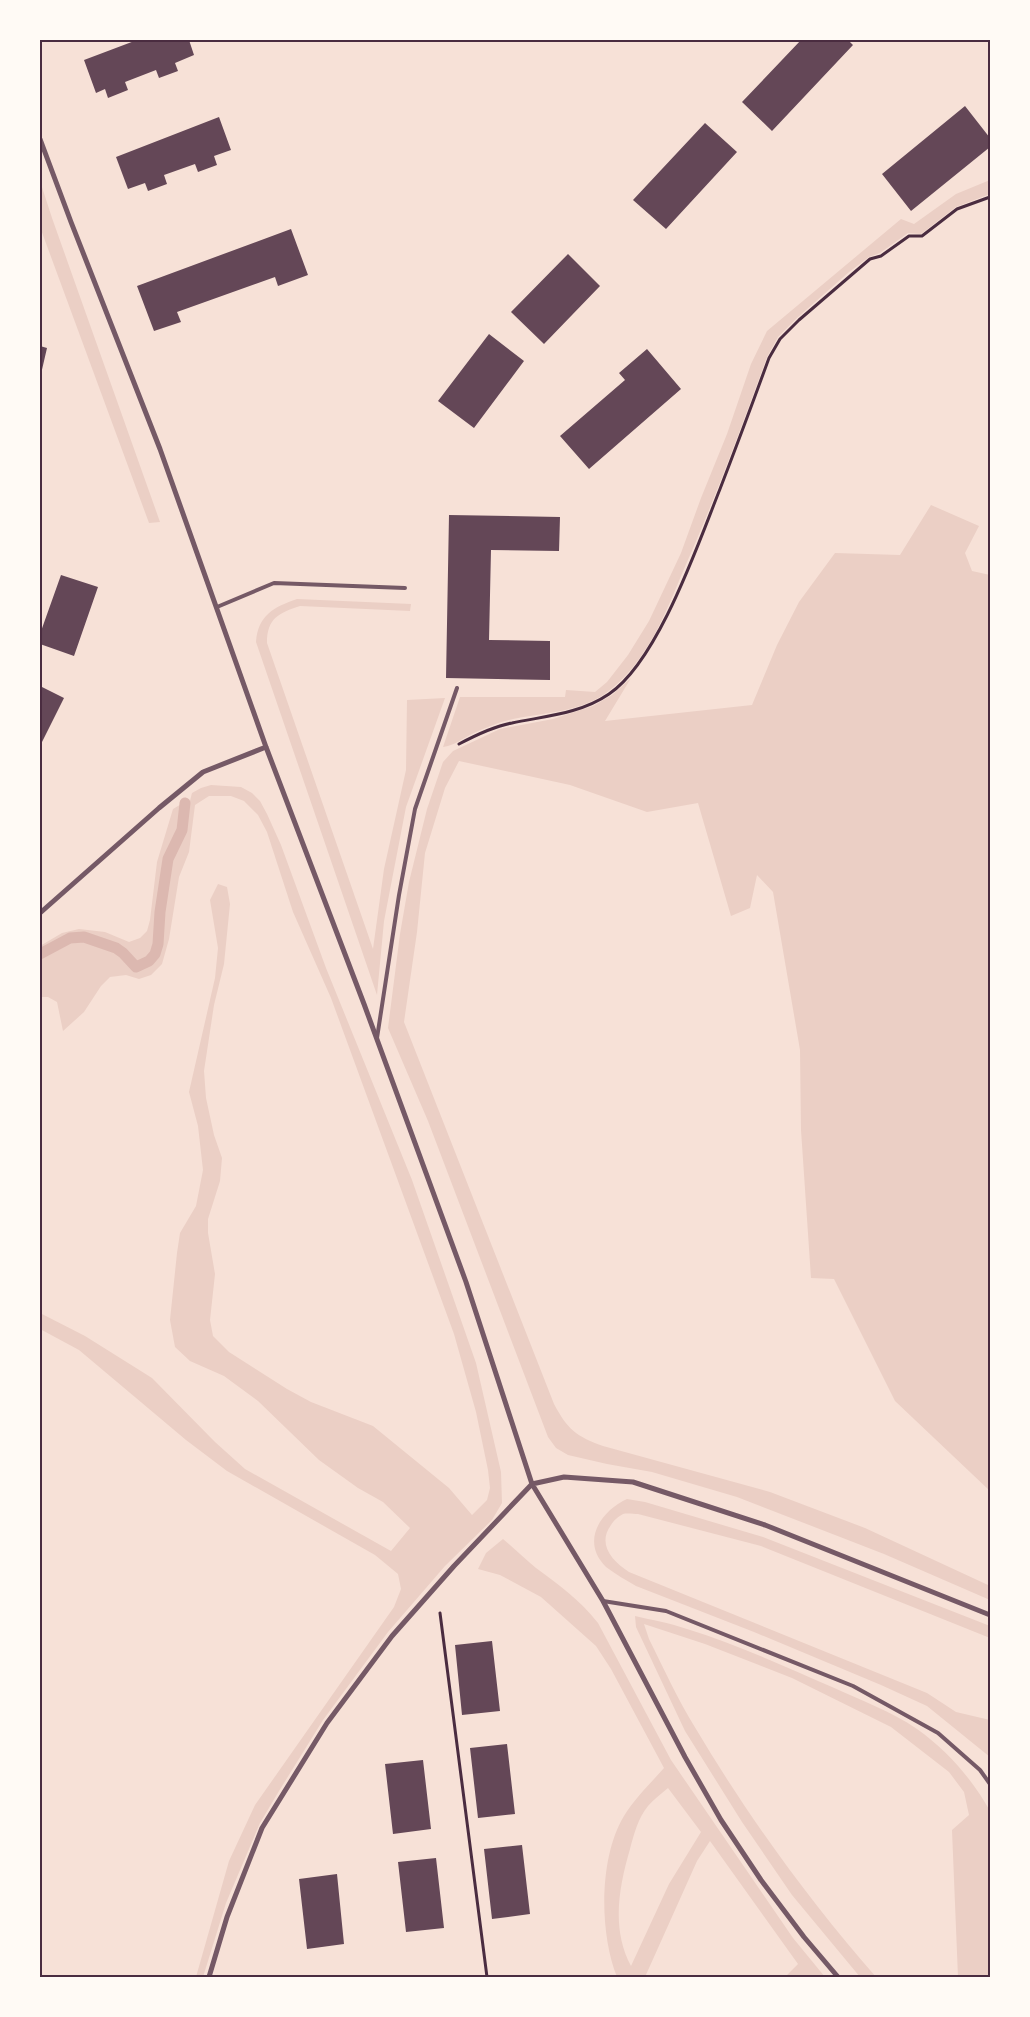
<svg xmlns="http://www.w3.org/2000/svg" width="1030" height="2017" viewBox="0 0 1030 2017" font-family="'Public Sans',sans-serif">
<style>
.green{fill:#ebcfc5;fill-rule:evenodd}
.lines{fill:none;stroke-linecap:round;stroke-linejoin:round}
.stream{stroke:#dcb8b0;stroke-width:11}
.building{fill:#644757}
.path{stroke:#4a2c40;stroke-width:3}
.service{stroke:#755966;stroke-width:4}
.minor{stroke:#755966;stroke-width:5}
.neatline{fill:none;stroke:#4a2c40;stroke-width:2}
</style>
<rect width="100%" height="100%" fill="#f7e1d7"/>
<path class="green" d="M990,180V194L956,207L921,234L908,233L880,253L869,257L849,272L797,318L778,337L767,357C741,428 715,499 684,569C666,612 648,660 610,690C582,713 543,712 509,720C497,723 485,728 474,733C463,738 454,746 443,747L460,697H565L566,690L595,692L607,682L628,655L649,621L681,553L701,498L727,434L751,364L767,331L901,219L914,224L956,194Z
M40,181L52,218L160,522L149,523L40,227Z
M931,505L979,526L965,553L972,571L990,575V1491L895,1401L834,1279L811,1278L801,1130L800,1050L773,892L757,875L750,908L731,916L698,803L647,812L570,785L459,761L445,788L425,853L417,932L404,1022L554,1404C568,1430 576,1436 603,1446L770,1492L865,1528L988,1585L990,1582V1600L884,1554L737,1497L652,1472L607,1464L568,1455L556,1448L548,1437L428,1121L388,1028L400,934L409,882L427,809L443,762L453,751L500,729L553,719L593,706L612,695L631,678L605,721L752,705L777,645L799,602L835,553L900,555Z
M297,599L411,604L410,611L300,606C279,613 267,618 267,643L373,949L384,869L406,770L407,700L445,698L406,807L384,921L377,995L256,642C258,615 274,607 297,599Z
M211,785L241,787L252,793L260,801L267,814L281,845L326,968L412,1180L476,1363L501,1472L502,1503L492,1520L445,1566L388,1632L323,1720L279,1791L260,1823L226,1903L203,1977H196L229,1861L255,1805L394,1607L401,1589L398,1574L375,1555L227,1471L186,1440L79,1350L40,1329V1313L85,1336L152,1378L215,1442L245,1469L391,1551L410,1528L383,1502L358,1488L319,1460L258,1401L224,1376L190,1361L175,1347L170,1320L177,1253L180,1233L196,1206L203,1170L198,1126L189,1092L215,978L218,948L210,900L218,884L227,887L230,904L224,964L214,1005L204,1071L206,1098L214,1135L222,1158L220,1181L208,1219V1233L215,1274L210,1320L213,1336L229,1352L287,1389L311,1402L373,1426L449,1488L472,1515L487,1500L490,1488L488,1470L476,1412L454,1334L331,998L293,912L267,832L258,815L244,801L231,796H209L195,805L189,852L179,877L169,939L162,964L151,975L139,979L126,975L110,977L101,986L84,1012L63,1031L57,1002L48,997H40V958L71,940L83,939L114,950L136,970L151,963L158,956L163,933L162,912L171,860L185,831V820L192,793L201,788Z
M183,803L179,830L166,859L157,911L156,943L153,953L148,959L137,964L125,951L117,945L84,934L69,935L40,951V946L62,933L79,929L105,932L129,942L140,938L147,931L150,920L157,862L173,809Z
M627,1499L645,1502L763,1537L990,1626V1638L761,1546L638,1514C634,1514 627,1513 623,1514C619,1516 613,1521 611,1525C597,1544 612,1561 629,1572L927,1693L956,1712L990,1720V1757L927,1706L881,1685L754,1632L636,1586C626,1580 615,1574 606,1567C580,1541 601,1511 627,1499Z
M503,1539C514,1548 525,1559 536,1568C559,1585 580,1600 598,1623L671,1760L793,1938L825,1977H785L798,1964L710,1841L697,1861L645,1977H617C599,1932 599,1857 624,1816C635,1798 650,1784 664,1768L611,1669L596,1646L541,1597L500,1575L478,1569L486,1553ZM668,1788L701,1832L669,1884L631,1966C611,1929 619,1887 630,1849C634,1834 638,1818 648,1806C653,1800 661,1794 668,1788Z
M635,1616C652,1620 670,1623 687,1629C736,1644 784,1666 832,1687C860,1700 891,1711 917,1729C948,1751 972,1779 990,1811V1977H958L952,1830L969,1815L964,1792L949,1772L891,1727L792,1678L705,1644L644,1624L649,1639C664,1669 678,1700 696,1729C747,1815 810,1902 876,1977H860L792,1895L742,1822L685,1731L636,1627Z"/>
<g class="lines">
<path class="stream" d="M40,954L70,938L84,937L116,948L123,953L136,967L149,961L155,954L158,944L160,912L168,859L182,830L185,803"/>
</g>
<path class="building" d="M137,40H189L194,55L175,63L178,71L159,78L156,70L125,82L128,90L108,98L105,89L96,93L84,60Z
M801,40H848L853,45L772,131L742,102Z
M965,106L990,138V147L911,211L882,174Z
M219,117L231,150L214,156L217,165L198,172L195,164L164,175L167,184L148,191L145,183L128,189L116,157Z
M705,123L737,152L666,229L633,200Z
M291,229L308,275L278,286L275,277L177,312L181,322L154,331L137,286Z
M568,254L600,286L544,344L511,312Z
M489,334L524,361L474,428L438,401Z
M40,346L47,348L41,374H40Z
M647,349L681,389L589,469L560,436L625,380L619,373Z
M449,515L560,517L559,551L491,550L489,640L550,641V680L446,678Z
M61,575L98,587L74,656L40,644V634Z
M40,686L64,698L40,746Z
M492,1641L500,1711L462,1715L455,1645Z
M507,1744L515,1814L478,1818L470,1748Z
M423,1760L431,1829L393,1834L385,1764Z
M522,1845L530,1914L492,1919L484,1849Z
M436,1858L444,1928L406,1932L398,1862Z
M337,1874L344,1944L307,1949L299,1879Z"/>
<g class="lines">
<path class="path" d="M459,744C476,735 494,726 512,723C545,716 580,714 609,694C658,661 698,544 720,489C737,445 753,402 769,358L780,339L799,320L870,259L881,256L909,236H922L957,209L990,197
M440,1613L487,1977"/>
<path class="service" d="M217,607L274,583L405,588
M377,1038L399,895L415,809L457,688
M603,1601L666,1611L853,1686L938,1733L980,1770L990,1784"/>
<path class="minor" d="M40,139L71,222L160,449L266,747L364,1004L466,1282L532,1484L603,1601L685,1757L721,1820L761,1880L804,1937L838,1977
M40,913L159,808L203,772L266,747
M209,1977L227,1917L262,1828L327,1723L392,1636L454,1566L532,1484L564,1477L633,1482L765,1525L990,1615"/>
</g>
<rect width="1030" height="2017" fill="none" stroke="#fffaf5" stroke-width="82"/>
<rect x="41" y="41" width="948" height="1935" class="neatline"/>
</svg>
